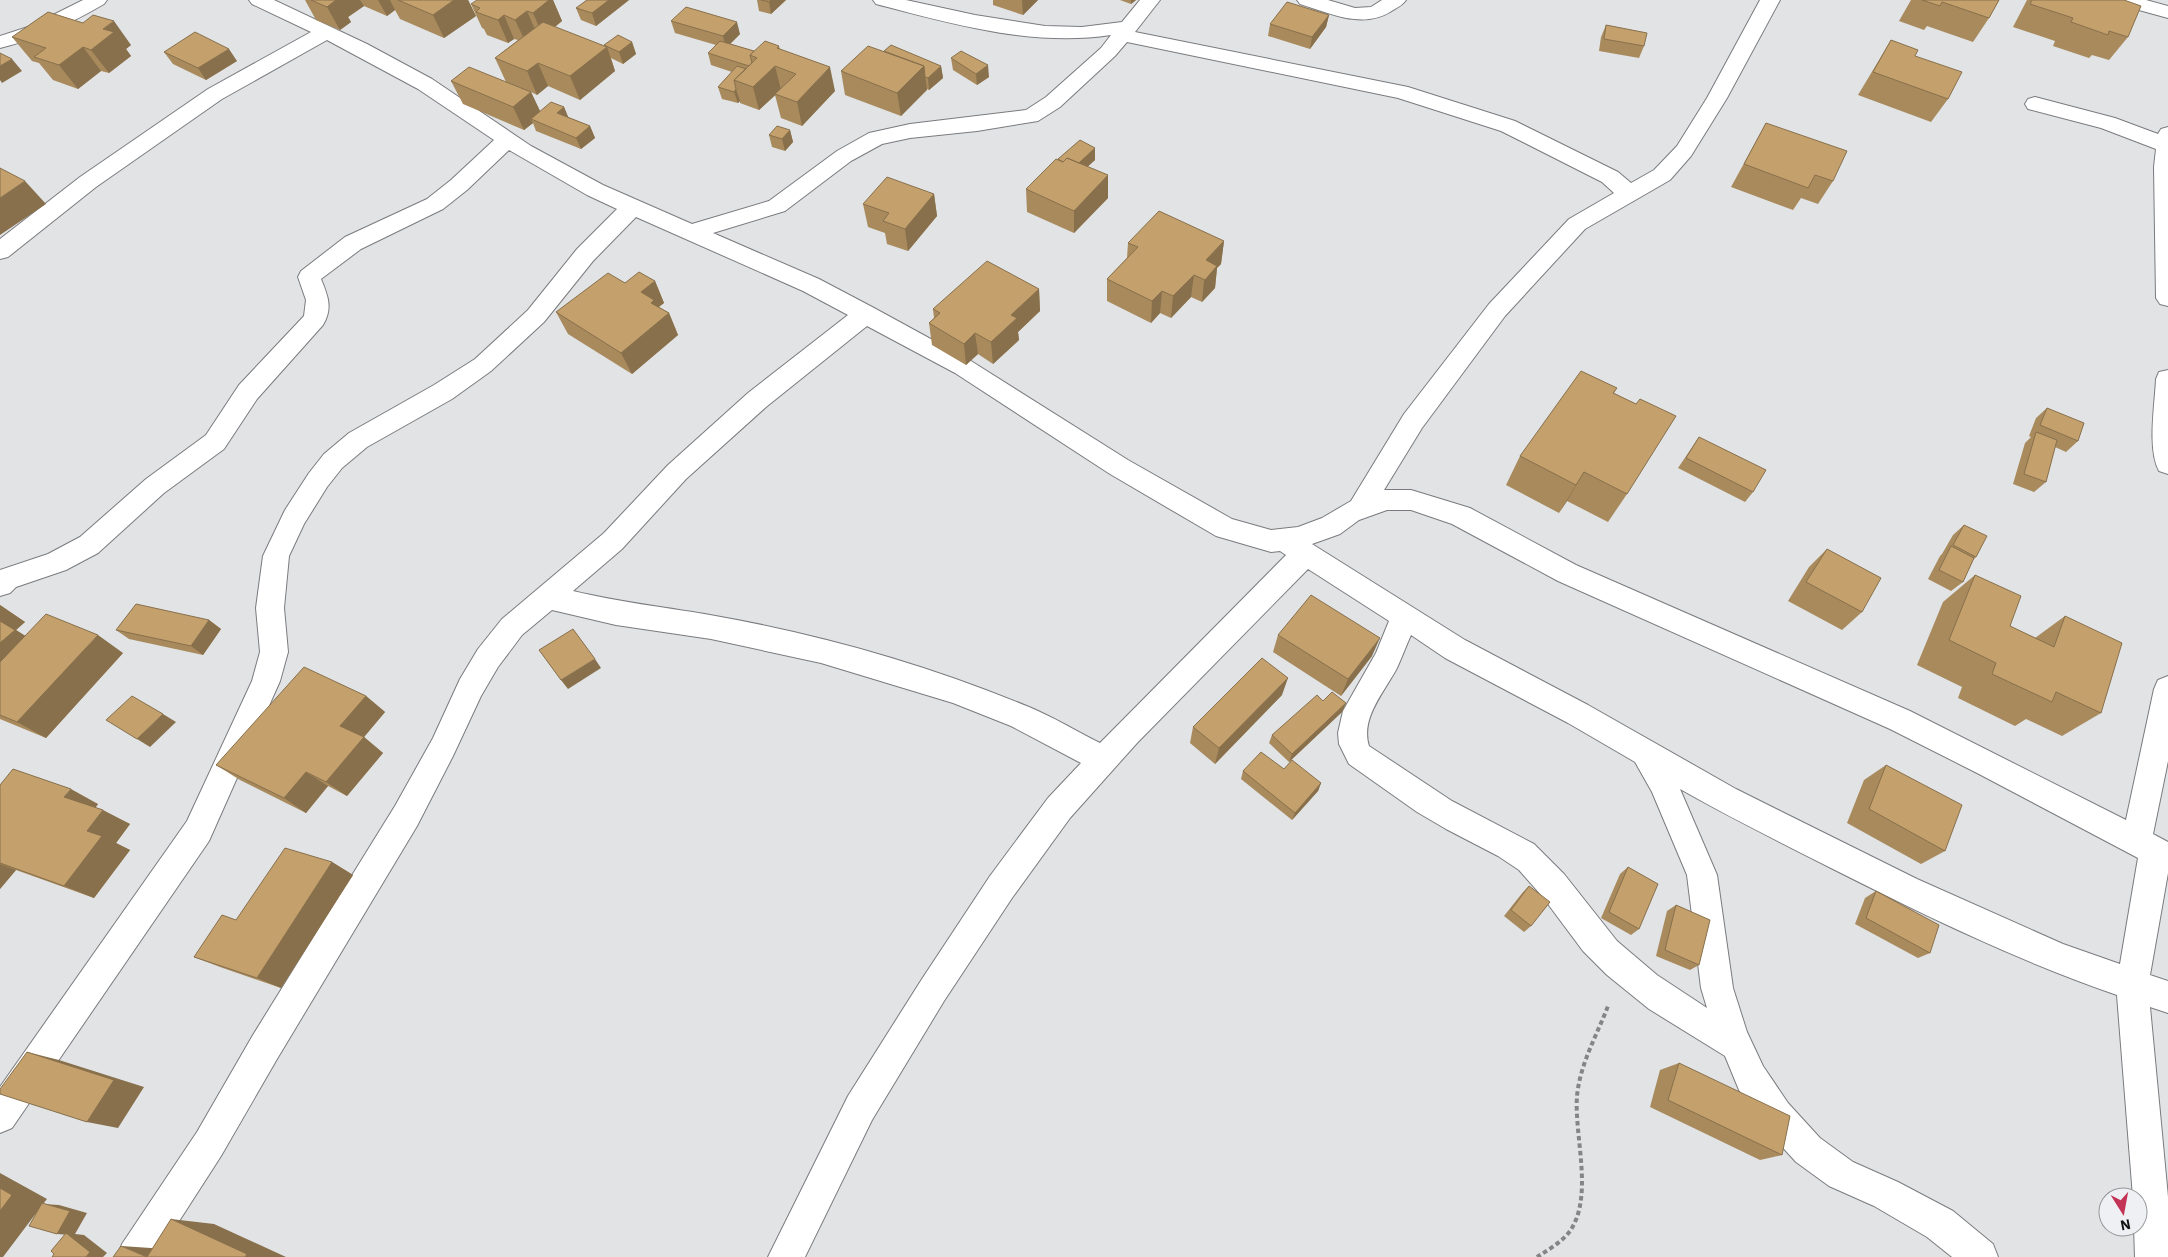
<svg xmlns="http://www.w3.org/2000/svg" width="2168" height="1257" viewBox="0 0 2168 1257" font-family="'IBM Plex Sans',sans-serif">
<style>
.lines{fill:none;stroke-linecap:round;stroke-linejoin:round}
.minor-casing{stroke:#7a7b7e;stroke-width:2}
.path{stroke:#848586;stroke-width:4;stroke-dasharray:4.5 3;stroke-linecap:butt}
.minor{fill:#fff;fill-rule:evenodd}
.wall{fill:#a88a5d}
.shaded-wall{fill:#88704c}
.building{fill:#c3a06c;stroke:#88704c}
</style>
<rect width="100%" height="100%" fill="#e1e3e5"/>
<g class="lines">
<g class="minor-casing">
<path id="minor" d="M83,0H107L104,4C70,24 38,39 0,48V36L31,26Z
M249,0H274L367,44L432,79L531,146L603,185L692,224L769,201L837,151L869,133L910,124L1026,110L1046,97L1101,48L1111,35C1033,47 952,24 876,4L873,0H906L975,15L1045,26L1082,27L1122,22L1140,0H1160L1135,32L1408,87L1515,121L1618,172L1631,183L1654,170L1677,146L1707,98L1760,0H1780L1727,98L1691,156L1670,180L1585,229L1505,316L1422,428L1384,490H1411L1470,508L1576,565L1910,711L2126,820L2154,689L2158,680L2168,676V761L2153,834L2168,842V873L2150,975L2168,981V1013L2150,1007L2168,1197V1257H2135L2134,1227H2138V1197H2133L2117,995C2018,961 1924,915 1831,868C1780,842 1729,817 1680,789L1717,875L1733,988L1747,1032L1763,1066L1788,1103L1820,1138L1853,1162L1898,1182L1953,1211L1993,1244L1998,1257H1952L1927,1237L1874,1206L1829,1186L1796,1162L1764,1127L1739,1090L1725,1056L1649,1009L1607,975L1583,951L1542,896L1519,870L1498,856L1446,829L1417,812L1349,764L1339,744L1338,733L1343,711L1376,653L1389,621L1308,569L1137,743L1070,818L1012,898L944,1001L872,1120L805,1257H768L848,1096L922,979L990,876L1048,798L1081,763L1011,726L953,703L821,663L711,639L616,625L552,610L522,635L498,667L481,696L453,756L417,826L277,1059L221,1156L156,1257H117L122,1244L197,1132L253,1035L395,806L433,738L460,679L478,649L502,619L604,533L668,465L748,393L848,315L803,291L636,217L593,261L544,322L491,371L452,399L367,447L342,468L327,487L304,524L289,556L284,608L288,652L280,681L209,841L12,1128L0,1133V1087L187,821L252,681L260,652L256,608L263,556L285,510L309,473L324,454L349,433L434,385L475,359L528,310L577,249L617,209L587,195L509,150L467,190L443,209L361,249L321,279C328,296 333,308 323,325L257,399L224,449L164,493L98,553L66,570L16,587L10,593L0,596V570L48,554L80,537L146,479L206,435L239,385L304,316L306,300L298,277L301,271L345,237L427,199L451,180L494,140L418,89L327,40L222,99L96,187L8,257L0,259V239L80,177L208,89L311,32L252,4ZM1127,42L1398,98L1501,131L1602,182L1614,193L1569,219L1489,304L1404,414L1351,501L1322,518L1298,527L1271,530L1232,519L1128,460L971,361L874,308L819,279L713,233L785,211L851,161L882,144L910,138L977,131L1038,121L1060,107L1115,56ZM867,326L955,373L1110,474L1216,536L1271,552L1280,551L1286,555L1100,743C1076,731 1053,717 1029,707C928,665 819,634 710,615C664,607 618,602 573,591L622,549L686,479L766,407ZM1387,510H1411L1452,524L1558,581L1890,729L1979,774L2138,858L2120,964L2063,944L1917,879L1736,789L1588,705L1465,640L1312,544L1340,534L1359,520ZM1411,635L1445,658L1568,723L1635,762L1652,792L1687,875L1701,988L1707,1008L1657,975L1617,941L1564,874L1534,844L1452,801L1369,746C1360,718 1385,691 1397,668C1402,657 1406,646 1411,635Z
M1297,0H1328L1355,8L1371,7L1382,0H1406C1402,6 1396,8 1390,12C1362,29 1329,13 1300,4Z
M2114,0H2146L2168,6V18L2117,4Z
M2035,97L2115,118L2158,134L2161,129L2168,127V306L2160,304L2156,298L2154,167L2156,149L2101,128L2028,109L2025,104L2028,99Z
M2168,370V474L2159,471C2147,449 2155,404 2156,379L2159,372Z"/>
</g>
<path class="path" d="M1537,1257C1548,1250 1562,1242 1570,1231C1594,1196 1574,1136 1577,1096C1580,1064 1597,1035 1608,1006"/>
<use href="#minor" class="minor"/>
</g>
<path class="wall" d="M305,0H468L476,16L444,38L400,19L395,10L387,16L364,6L348,17L351,22L340,30L316,20Z
M553,0L562,21L555,27L605,47L604,45L632,42L636,54L623,64L611,58L615,71L580,100L548,86L537,95L531,92L540,112L564,107L568,117L590,126L595,138L581,149L536,131L533,123L524,130L463,104L451,81L506,82L495,58L518,40L514,39L508,43L487,35L484,29L482,28L471,4Z
M587,0H629L596,26L581,20L576,8Z
M757,0H786L771,14L759,11Z
M993,0H1038L1023,15L993,5Z
M1120,0H1136L1131,4Z
M1911,0H1999L1989,18L1973,42L1927,26L1924,30L1899,21Z
M2027,0H2124L2128,37L2109,60L2092,55L2089,58L2053,46L2055,41L2013,27Z
M1329,15L1326,27L1310,49L1268,36L1270,24Z
M671,21L740,34L730,44L754,51L779,46L780,49L835,91L802,126L781,118L775,95L759,110L740,103V101L738,103L722,99L718,87L732,72L711,65L708,53L716,45L675,33Z
M1606,25L1644,46L1639,58L1599,51L1601,37Z
M12,37L131,45L126,49L131,56L109,73L101,71L78,89L53,80L39,63L32,61Z
M1891,40L1915,56L1948,99L1931,122L1858,95Z
M884,51L941,66L943,78L929,90L927,89L901,116L845,95L841,71Z
M164,52L237,61L206,80L173,64Z
M951,58L989,77L977,85L953,70Z
M1766,123L1833,181L1818,204L1801,198L1793,210L1731,187Z
M790,130L793,142L785,151L772,147L769,135Z
M1095,148V160L1088,166L1108,198L1074,233L1027,212L1026,189L1058,159Z
M934,194L937,216L908,251L887,244L885,233L868,227L863,204Z
M1224,241L1221,264L1217,268L1215,288L1202,302L1191,297L1171,318L1160,313L1151,323L1107,301V279L1127,258L1128,243Z
M655,281L664,303L659,307L669,313L678,335L632,374L568,334L556,312L625,283Z
M1039,289L1040,311L1018,332L1019,340L993,364L978,354L966,365L932,345L929,323L934,318L933,309Z
M1617,388L1614,393L1636,404L1627,494L1608,522L1567,501L1559,513L1506,485L1520,456Z
M2047,408L2078,441L2066,452L2055,447L2046,482L2034,492L2013,484L2025,443L2031,437L2029,436L2036,418Z
M1699,437L1753,492L1745,502L1678,468Z
M1964,525L1976,557L1973,560L1963,582L1951,591L1928,579L1940,556L1942,554L1953,535Z
M1827,549L1862,612L1842,630L1788,601L1809,567Z
M1975,575L2010,626L2035,638L2065,616L2101,713L2062,736L2026,719L2015,726L1958,698L1962,687L1917,665L1943,602Z
M0,605L25,622L16,630L25,636L123,653L46,738L0,719Z
M209,620L221,629L203,655L129,639L116,630Z
M1278,635L1372,656L1341,696L1273,652Z
M1282,695L1215,764L1190,743L1193,727Z
M366,696L385,712L364,737L383,753L347,796L328,786L306,813L240,780L216,765Z
M1323,701L1346,703L1342,712L1289,762L1269,743L1272,735Z
M1886,765L1945,851L1921,864L1847,823L1864,780Z
M1284,769L1321,783L1318,791L1292,820L1241,779L1243,771Z
M0,785L98,804L95,808L130,824L116,843L130,850L94,898L16,870L0,889Z
M332,862L353,875L281,988L220,967L194,957Z
M1628,867L1639,929L1631,935L1601,918L1620,874Z
M1529,886L1531,926L1524,932L1504,916L1523,892Z
M1876,891L1930,953L1918,958L1855,924L1865,898Z
M1676,905L1699,965L1690,970L1656,956L1667,911Z
M1679,1063L1782,1155L1760,1160L1650,1107L1660,1070Z"/>
<path class="shaded-wall" d="M334,0H360L364,6L348,17L351,22L340,30L327,7Z
M378,0H390L395,10L387,16Z
M454,0H468L476,16L444,38L433,15Z
M549,0H553L562,21L543,36L533,13Z
M609,0H629L596,26L592,13Z
M771,0H786L771,14L769,2Z
M1022,0H1038L1023,15Z
M1131,0H1136L1131,4Z
M527,11L537,34L526,43L515,20Z
M504,15L514,39L508,43L498,20Z
M1329,15L1326,27L1310,49L1312,37Z
M114,21L131,45L126,49L131,56L109,73L91,50L103,29Z
M737,22L740,34L726,48L723,36Z
M632,42L636,54L623,64L619,52Z
M83,47L101,71L78,89L59,65Z
M607,47L615,71L580,100L570,76Z
M229,49L237,61L206,80L198,68Z
M12,59L22,71L2,83L0,80V66Z
M538,63L548,86L537,95L527,71Z
M988,65L989,77L977,85L976,74Z
M775,66L781,90L759,110L753,87Z
M924,66L927,90L901,116L897,93Z
M941,66L943,78L929,90L928,78Z
M830,67L835,91L802,126L797,102Z
M736,89L740,101L738,103L734,92Z
M531,92L542,115L531,119L533,123L524,130L513,107Z
M564,107L569,119L557,113Z
M590,126L595,138L581,149L576,138Z
M790,130L793,142L785,151L782,139Z
M1095,148V160L1071,182V170Z
M1108,175V198L1074,233V211Z
M25,181L46,204L0,235V198Z
M934,194L937,216L908,251L905,229Z
M1224,241L1221,264L1217,268L1215,288L1202,302L1206,260Z
M1194,275L1191,297L1171,318L1173,296Z
M655,281L664,303L657,308L669,313L678,335L632,374L621,353L641,292Z
M1039,289L1040,311L1018,332L1019,340L993,364L991,342L1011,315Z
M1162,291L1160,313L1151,323L1152,301Z
M975,333L978,354L966,365L964,344Z
M1584,472L1567,501L1559,513L1576,485Z
M0,605L25,622L16,630L43,647L0,686Z
M209,620L221,629L203,655L191,646Z
M98,635L123,653L46,738L17,722Z
M1380,638L1372,656L1341,696L1348,679Z
M595,659L601,668L568,689L561,680Z
M1288,678L1282,695L1215,764L1219,748Z
M366,696L385,712L364,737L383,753L347,796L326,782L340,726Z
M1346,703L1342,712L1289,762L1292,754Z
M163,714L176,722L150,747L137,739Z
M306,772L328,786L306,813L284,798Z
M1321,783L1318,791L1292,820L1295,813Z
M71,789L98,804L93,811L64,797Z
M103,810L130,824L116,843L130,850L94,898L64,886L87,831Z
M332,862L353,875L281,988L257,978Z
M0,864L16,870L0,889Z
M27,1052L59,1060L144,1087L118,1128L87,1122Z
M0,1173L47,1199L43,1204L59,1205L87,1213L75,1234L84,1235L107,1253L103,1257H86L69,1235L57,1234L43,1204L3,1257H0Z
M171,1219L214,1224L286,1257H245Z
M121,1246L166,1249L147,1257Z"/>
<path class="building" d="M311,0H336L327,7Z
M398,0H454L433,15Z
M477,0H549L533,13L527,11L515,20L504,15L498,20L476,12L480,8L471,4Z
M587,0H609L592,13L576,8Z
M761,0H771L769,2Z
M1922,0H1999L1989,18L1942,2L1940,6Z
M2032,0H2124L2141,6L2128,37L2109,31L2108,35L2071,22L2073,18L2030,4Z
M1287,2L1329,15L1312,37L1270,24Z
M686,7L737,22L723,36L671,21Z
M48,12L83,23L93,15L114,21L103,29L114,32L91,50L83,47L59,65L34,57L46,48L12,37Z
M543,22L607,47L570,76L538,63L527,71L495,58Z
M1606,25L1647,33L1644,46L1604,39Z
M195,32L229,49L198,68L164,52Z
M618,35L632,42L619,52L604,45Z
M1891,40L1918,50L1915,56L1962,72L1948,99L1873,72Z
M720,41L754,51L750,55L752,63L749,66L708,53Z
M765,41L779,46L777,48L830,67L797,102L775,94L796,74L775,66L753,87L734,80L757,58L750,55Z
M891,45L941,66L928,78L925,77L924,66L884,51Z
M868,46L924,66L897,93L841,71Z
M961,51L988,65L976,74L951,58Z
M0,53L12,59L0,66Z
M737,66L746,69L734,80L736,89L734,92L718,87Z
M469,67L531,92L513,107L451,81Z
M551,102L564,107L557,113L590,126L576,138L531,119Z
M1766,123L1847,151L1833,181L1815,175L1808,188L1744,164Z
M777,126L790,130L782,139L769,135Z
M1080,140L1095,148L1079,163L1067,158L1063,162L1058,159Z
M1067,158L1108,175L1074,211L1026,189L1056,159L1063,162Z
M0,168L25,181L0,198Z
M887,177L934,194L905,229L883,221L889,213L863,204Z
M1159,211L1224,241L1206,260L1217,266L1205,280L1194,275L1173,296L1162,291L1152,301L1107,279L1138,247L1128,243Z
M987,261L1039,289L1011,315L1017,318L991,342L975,333L964,344L929,323L940,313L933,309Z
M639,272L655,281L641,292L654,300L651,303L669,313L621,353L556,312L608,273L625,283Z
M1581,371L1617,388L1613,393L1636,404L1640,399L1676,416L1627,494L1584,472L1576,485L1520,456Z
M2047,408L2084,423L2078,441L2040,425Z
M2036,432L2057,440L2046,482L2024,474Z
M1699,437L1766,470L1753,492L1686,458Z
M1964,525L1987,536L1976,557L1953,545Z
M1951,546L1974,558L1963,582L1939,570Z
M1827,549L1881,578L1862,612L1806,582Z
M1975,575L2021,596L2010,626L2054,647L2065,616L2122,643L2101,713L2056,692L2052,702L1992,674L1996,663L1949,640Z
M1311,595L1380,638L1348,679L1278,635Z
M136,604L209,620L191,646L116,630Z
M46,614L98,635L17,722L0,715V662Z
M0,621L15,630L0,643Z
M573,629L595,659L561,680L539,650Z
M1262,658L1288,678L1219,748L1193,727Z
M304,667L366,696L340,726L364,737L326,782L306,772L284,798L216,765Z
M1332,692L1346,703L1292,754L1272,735L1317,695L1323,701Z
M132,696L163,714L137,739L106,720Z
M1261,752L1284,769L1292,760L1321,783L1295,813L1243,771Z
M1886,765L1962,805L1945,851L1869,809Z
M13,769L71,789L64,797L103,810L87,831L102,836L64,886L0,863V785Z
M285,848L332,862L257,978L194,957L222,915L236,920Z
M1628,867L1658,884L1639,929L1609,912Z
M1529,886L1550,902L1531,926L1511,910Z
M1876,891L1939,925L1930,953L1866,918Z
M1676,905L1710,920L1699,965L1665,950Z
M27,1052L114,1080L87,1122L0,1094V1089Z
M1679,1063L1790,1116L1782,1155L1668,1100Z
M0,1188L12,1195L0,1211Z
M42,1203L70,1211L57,1234L29,1226Z
M171,1219L247,1254L245,1257H113L121,1246L147,1257Z
M66,1233L90,1252L86,1257H52L54,1254L51,1251Z"/>
<g transform="translate(2123 1212) rotate(169)"><circle r="24" fill="#eff0f3" stroke="#97989a"/>
<path d="M0-4L9 19L0 12L-9 19Z" fill="#c33356"/>
<text y="-8" font-size="14" font-weight="bold" text-anchor="middle" fill="#141515">N</text>
</g>
</svg>
